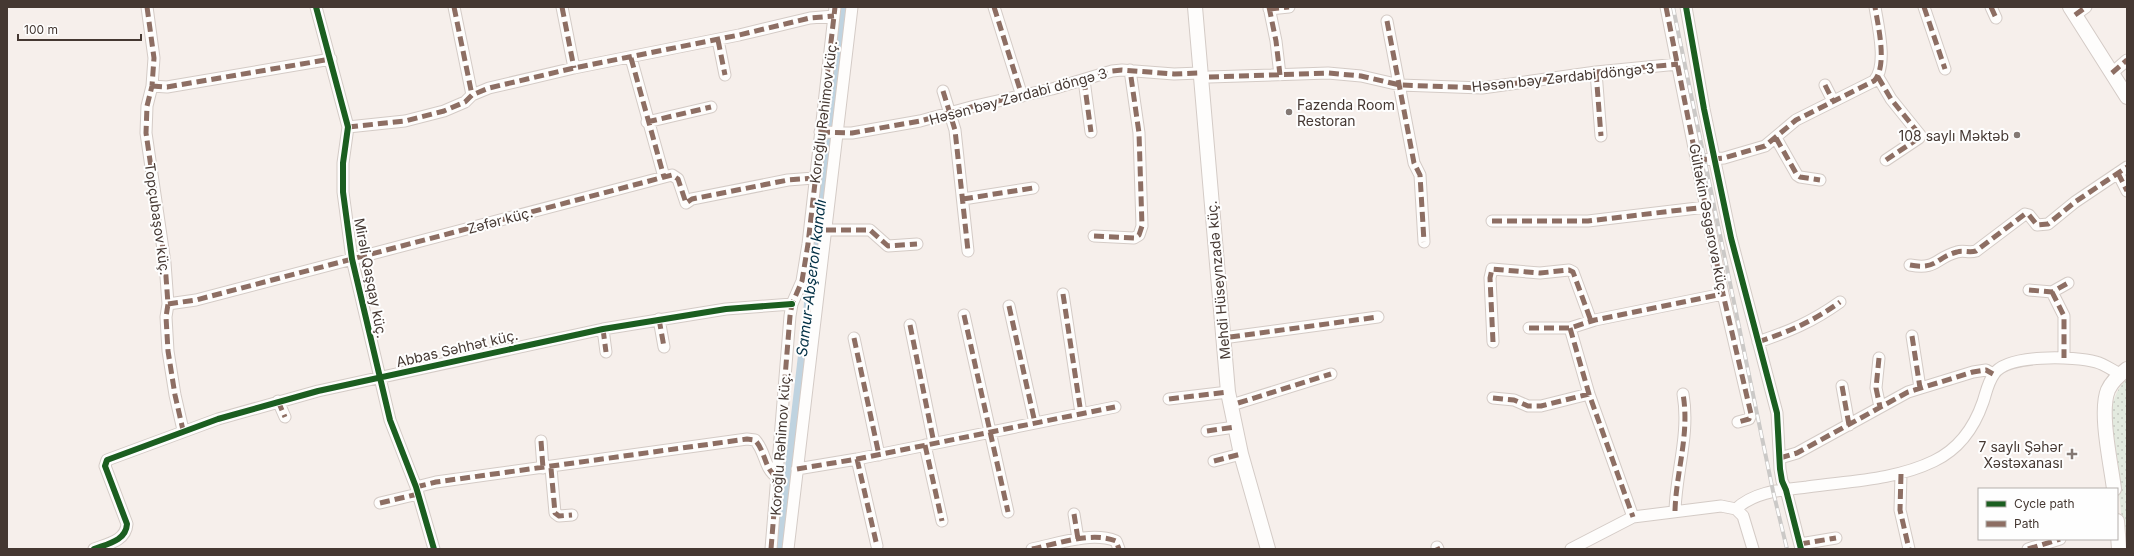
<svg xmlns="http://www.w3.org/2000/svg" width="2134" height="556" viewBox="0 0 2134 556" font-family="Inter,sans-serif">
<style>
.park{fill:url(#park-dots)}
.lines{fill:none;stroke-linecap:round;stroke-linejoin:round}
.canal{stroke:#bfd3e0;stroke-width:9}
.minor-casing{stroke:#d4cbc6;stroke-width:13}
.major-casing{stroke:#d4cbc6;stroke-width:16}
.minor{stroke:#fefdfc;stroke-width:11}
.major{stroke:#fefdfc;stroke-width:14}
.rail-casing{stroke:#cbc9c7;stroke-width:4}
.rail{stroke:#fefefe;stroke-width:2.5;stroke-dasharray:8;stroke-linecap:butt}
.quiet{stroke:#8d6e63;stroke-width:5;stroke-dasharray:10 5;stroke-linecap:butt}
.cycleway-casing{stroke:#fefefe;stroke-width:8}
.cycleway{stroke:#1b5e20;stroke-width:6}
.poi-dot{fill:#837873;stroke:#fefefe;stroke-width:1.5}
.labels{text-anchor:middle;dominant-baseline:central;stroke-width:4;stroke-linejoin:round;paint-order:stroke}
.street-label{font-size:14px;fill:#453832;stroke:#fefefe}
.poi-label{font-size:14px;fill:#453832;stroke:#fefefe;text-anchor:end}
.water-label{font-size:15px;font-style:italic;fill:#023045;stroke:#fefefe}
</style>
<defs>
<pattern id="park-dots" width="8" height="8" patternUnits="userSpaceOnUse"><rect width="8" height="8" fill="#e3eadf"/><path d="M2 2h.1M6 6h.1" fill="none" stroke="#c4c9c0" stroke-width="1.8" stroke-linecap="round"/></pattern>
</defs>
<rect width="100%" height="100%" fill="#f6efeb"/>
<path class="park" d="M2127,379V549H2125L2111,419C2112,403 2115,390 2127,379Z"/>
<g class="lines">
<path class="canal" d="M780,549L843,7"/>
<g class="minor-casing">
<path id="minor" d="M147,7L154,58L152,86L147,106L146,133L165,263L168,304L166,317L168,351L175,395L183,430
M316,7L348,127L343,163V192L352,259L390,420L416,487L434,549
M454,7L472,95
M562,7L574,68
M994,7L1022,96
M1269,7L1276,41L1280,75
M1666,7L1723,294L1751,414L1749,419L1738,422
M1686,7L1704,109L1731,238L1777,413L1780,469L1782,481L1786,490L1801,549
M1924,7L1945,69
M1991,7L1996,18
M1269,9L1289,7
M2075,15L2086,7
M1387,21L1414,163L1420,175L1424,242
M718,40L725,75
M631,58L664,177
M1596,72L1601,136
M2112,73L2127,60
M1209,77L1328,73L1361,76L1400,85L1482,88L1596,72L1678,64
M1878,77L1891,99L1920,135L1919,138L1886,160
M1084,80L1091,132
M1825,85L1833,101
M152,86L167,87L331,59
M943,91L955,130L968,251
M647,122L711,107
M348,127L405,121L444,111L465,102L472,95L489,88L574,68L739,35L810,18L834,16
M820,132L852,133L920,121L975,106L1052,89L1112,71L1122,70L1174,74L1200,73
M1776,138L1797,175L1800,177L1820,180
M1697,160L1724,158L1765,146L1796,120L1874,81C1888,66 1878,26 1875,7
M2118,173L2127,191
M963,199L1033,188
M1492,221H1588L1706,207
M826,230H870L888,246L917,244
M1094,236L1134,238L1139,235L1142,226L1139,133L1130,70
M1910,265C1937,270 1935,258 1957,252C1963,250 1969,253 1976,251L2025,214L2029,215L2037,225L2048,224L2075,202L2127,167
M2029,290L2052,292L2068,283
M2052,292L2064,316V358
M1063,294L1080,407
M168,304L196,300L672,175L678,179L686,203L692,199L788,180L814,178
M1009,306L1035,423
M964,315L1008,512
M659,319L664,347
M910,325L934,443
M1529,328H1570L1595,320L1723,294
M1570,328L1589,394L1633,517
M603,329L606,352
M1912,336L1920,388
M1230,337L1378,317
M854,338L879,455
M1493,342L1490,278L1492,269L1540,273L1569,270L1573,272L1591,321
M1758,342C1790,331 1812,322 1840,302
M1879,358L1876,388L1880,407
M1842,386L1849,425
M1493,398L1514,400L1528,406H1541L1589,394
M1169,399L1228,392
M278,401L285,417
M1238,403L1331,374
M1207,431L1235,427
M541,441L543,468
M925,445L942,521
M1780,458L1797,453L1908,392L1973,372L1986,370L1993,374
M857,459L877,546
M1214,461L1241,454
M551,468L555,513L559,516L572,515
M797,469L857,459L1115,407
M1901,474L1900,510L1909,549
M416,487L436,482L747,439L755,440C766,452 764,469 777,477
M380,503L418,494
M1736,509C1755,491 1782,490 1807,487C1849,481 1895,480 1934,461C1959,449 1974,428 1983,402C1986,393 1988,382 1994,374C2007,354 2074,356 2096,362C2104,364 2112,370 2120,374
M1675,511C1676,472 1690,434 1683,394
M1074,514L1078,539
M1800,544L1836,538
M1437,547L1438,549
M94,549C107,544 126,541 127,524L105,466L107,460L218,419L318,391L603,329L726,309L792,304
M771,549L790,316L792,304L802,281L808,244L835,7
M788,549L852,7
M1032,549C1057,544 1091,531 1116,541L1119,549
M1571,549L1633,517L1721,506L1736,509L1743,516L1753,549
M2028,549L2060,539"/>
</g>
<g class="major-casing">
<path id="major" d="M1195,7L1228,392L1241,454L1268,549
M2070,7L2127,97
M2114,489C2111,464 2099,412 2108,390C2112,381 2119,375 2127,369
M2117,521L2119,549"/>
</g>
<use href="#minor" class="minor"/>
<use href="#major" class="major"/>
<g class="rail-casing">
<path id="rail" d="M1673,7L1773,491L1787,549"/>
</g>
<use href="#rail" class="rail"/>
<path class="quiet" d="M147,7L154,58L152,86L147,106L146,133L165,263L168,304L166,317L168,351L175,395L183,430
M454,7L472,95
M562,7L574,68
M994,7L1022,96
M1269,7L1276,41L1280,75
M1666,7L1723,294L1751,414L1749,419L1738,422
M1924,7L1945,69
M1991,7L1996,18
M1269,9L1289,7
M2075,15L2086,7
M1387,21L1414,163L1420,175L1424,242
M718,40L725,75
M631,58L664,177
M1596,72L1601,136
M2112,73L2127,60
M1209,77L1328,73L1361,76L1400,85L1482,88L1596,72L1678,64
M1878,77L1891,99L1920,135L1919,138L1886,160
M1084,80L1091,132
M1825,85L1833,101
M152,86L167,87L331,59
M943,91L955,130L968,251
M647,122L711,107
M348,127L405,121L444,111L465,102L472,95L489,88L574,68L739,35L810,18L834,16
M820,132L852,133L920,121L975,106L1052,89L1112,71L1122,70L1174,74L1200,73
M1776,138L1797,175L1800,177L1820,180
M1697,160L1724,158L1765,146L1796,120L1874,81C1888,66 1878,26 1875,7
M2118,173L2127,191
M963,199L1033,188
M1492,221H1588L1706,207
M826,230H870L888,246L917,244
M1094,236L1134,238L1139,235L1142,226L1139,133L1130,70
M1910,265C1937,270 1935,258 1957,252C1963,250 1969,253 1976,251L2025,214L2029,215L2037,225L2048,224L2075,202L2127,167
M2029,290L2052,292L2068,283
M2052,292L2064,316V358
M1063,294L1080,407
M168,304L196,300L672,175L678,179L686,203L692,199L788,180L814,178
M1009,306L1035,423
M964,315L1008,512
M659,319L664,347
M910,325L934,443
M1529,328H1570L1595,320L1723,294
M1570,328L1589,394L1633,517
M603,329L606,352
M1912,336L1920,388
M1230,337L1378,317
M854,338L879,455
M1493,342L1490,278L1492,269L1540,273L1569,270L1573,272L1591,321
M1758,342C1790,331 1812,322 1840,302
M1879,358L1876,388L1880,407
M1842,386L1849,425
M1493,398L1514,400L1528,406H1541L1589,394
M1169,399L1228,392
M278,401L285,417
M1238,403L1331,374
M1207,431L1235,427
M541,441L543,468
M925,445L942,521
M1780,458L1797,453L1908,392L1973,372L1986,370L1993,374
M857,459L877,546
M1214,461L1241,454
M551,468L555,513L559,516L572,515
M797,469L857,459L1115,407
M1901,474L1900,510L1909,549
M416,487L436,482L747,439L755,440C766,452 764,469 777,477
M380,503L418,494
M1675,511C1676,472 1690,434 1683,394
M1074,514L1078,539
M1800,544L1836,538
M1437,547L1438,549
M771,549L790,316L792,304L802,281L808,244L835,7
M1032,549C1057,544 1091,531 1116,541L1119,549
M2028,549L2060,539"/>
<g class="cycleway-casing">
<path id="cycleway" d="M316,7L348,127L343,163V192L352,259L390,420L416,487L434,549
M1686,7L1704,109L1731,238L1777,413L1780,469L1782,481L1786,490L1801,549
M94,549C107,544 126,541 127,524L105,466L107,460L218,419L318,391L603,329L726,309L792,304"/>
</g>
<use href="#cycleway" class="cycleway"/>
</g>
<g class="poi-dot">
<circle cx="1289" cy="112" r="4"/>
<circle cx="2017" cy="135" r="4"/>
<path d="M2070 448h4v4h4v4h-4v4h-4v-4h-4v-4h4z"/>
</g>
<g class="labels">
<g class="street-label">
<text transform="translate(1563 77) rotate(-6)">Həsən bəy Zərdabi döngə 3</text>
<text transform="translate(1018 96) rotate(-15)">Həsən bəy Zərdabi döngə 3</text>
<text transform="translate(823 112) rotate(-83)">Koroğlu Rəhimov küç.</text>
<text transform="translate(158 219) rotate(82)">Topçubaşov küç.</text>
<text transform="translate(1709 219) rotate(79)">Gültəkin Əsgərova küç.</text>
<text transform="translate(500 220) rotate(-15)">Zəfər küç.</text>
<text transform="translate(371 278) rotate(79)">Mirəli Qaşqay küç.</text>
<text transform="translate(1218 280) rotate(-95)">Mehdi Hüseynzadə küç.</text>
<text transform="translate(457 348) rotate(-13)">Abbas Səhhət küç.</text>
<text transform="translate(780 444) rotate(-86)">Koroğlu Rəhimov küç.</text>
</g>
<g class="poi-label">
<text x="1297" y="104" text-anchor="start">Fazenda Room<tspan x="1297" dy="16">Restoran</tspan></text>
<text x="2009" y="135">108 saylı Məktəb</text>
<text x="2063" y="446">7 saylı Şəhər<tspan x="2063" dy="16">Xəstəxanası</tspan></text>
</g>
<g class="water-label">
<text transform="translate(811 278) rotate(-83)">Samur-Abşeron kanalı</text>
</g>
</g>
<rect width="2134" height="556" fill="none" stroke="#453832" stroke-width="16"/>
<rect x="1978" y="488" width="140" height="52" fill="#fefefe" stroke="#b4afac"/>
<rect x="1986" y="501" width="20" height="6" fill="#1b5e20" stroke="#b4afac"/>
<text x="2014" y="508" font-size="12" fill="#453832">Cycle path</text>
<rect x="1986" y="521" width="20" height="6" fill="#8d6e63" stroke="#b4afac"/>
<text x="2014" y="528" font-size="12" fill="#453832">Path</text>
<path d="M18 34v6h123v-6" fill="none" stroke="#453832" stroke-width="2"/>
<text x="24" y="34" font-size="12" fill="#453832" stroke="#fefefe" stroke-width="3" paint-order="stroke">100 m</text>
</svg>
